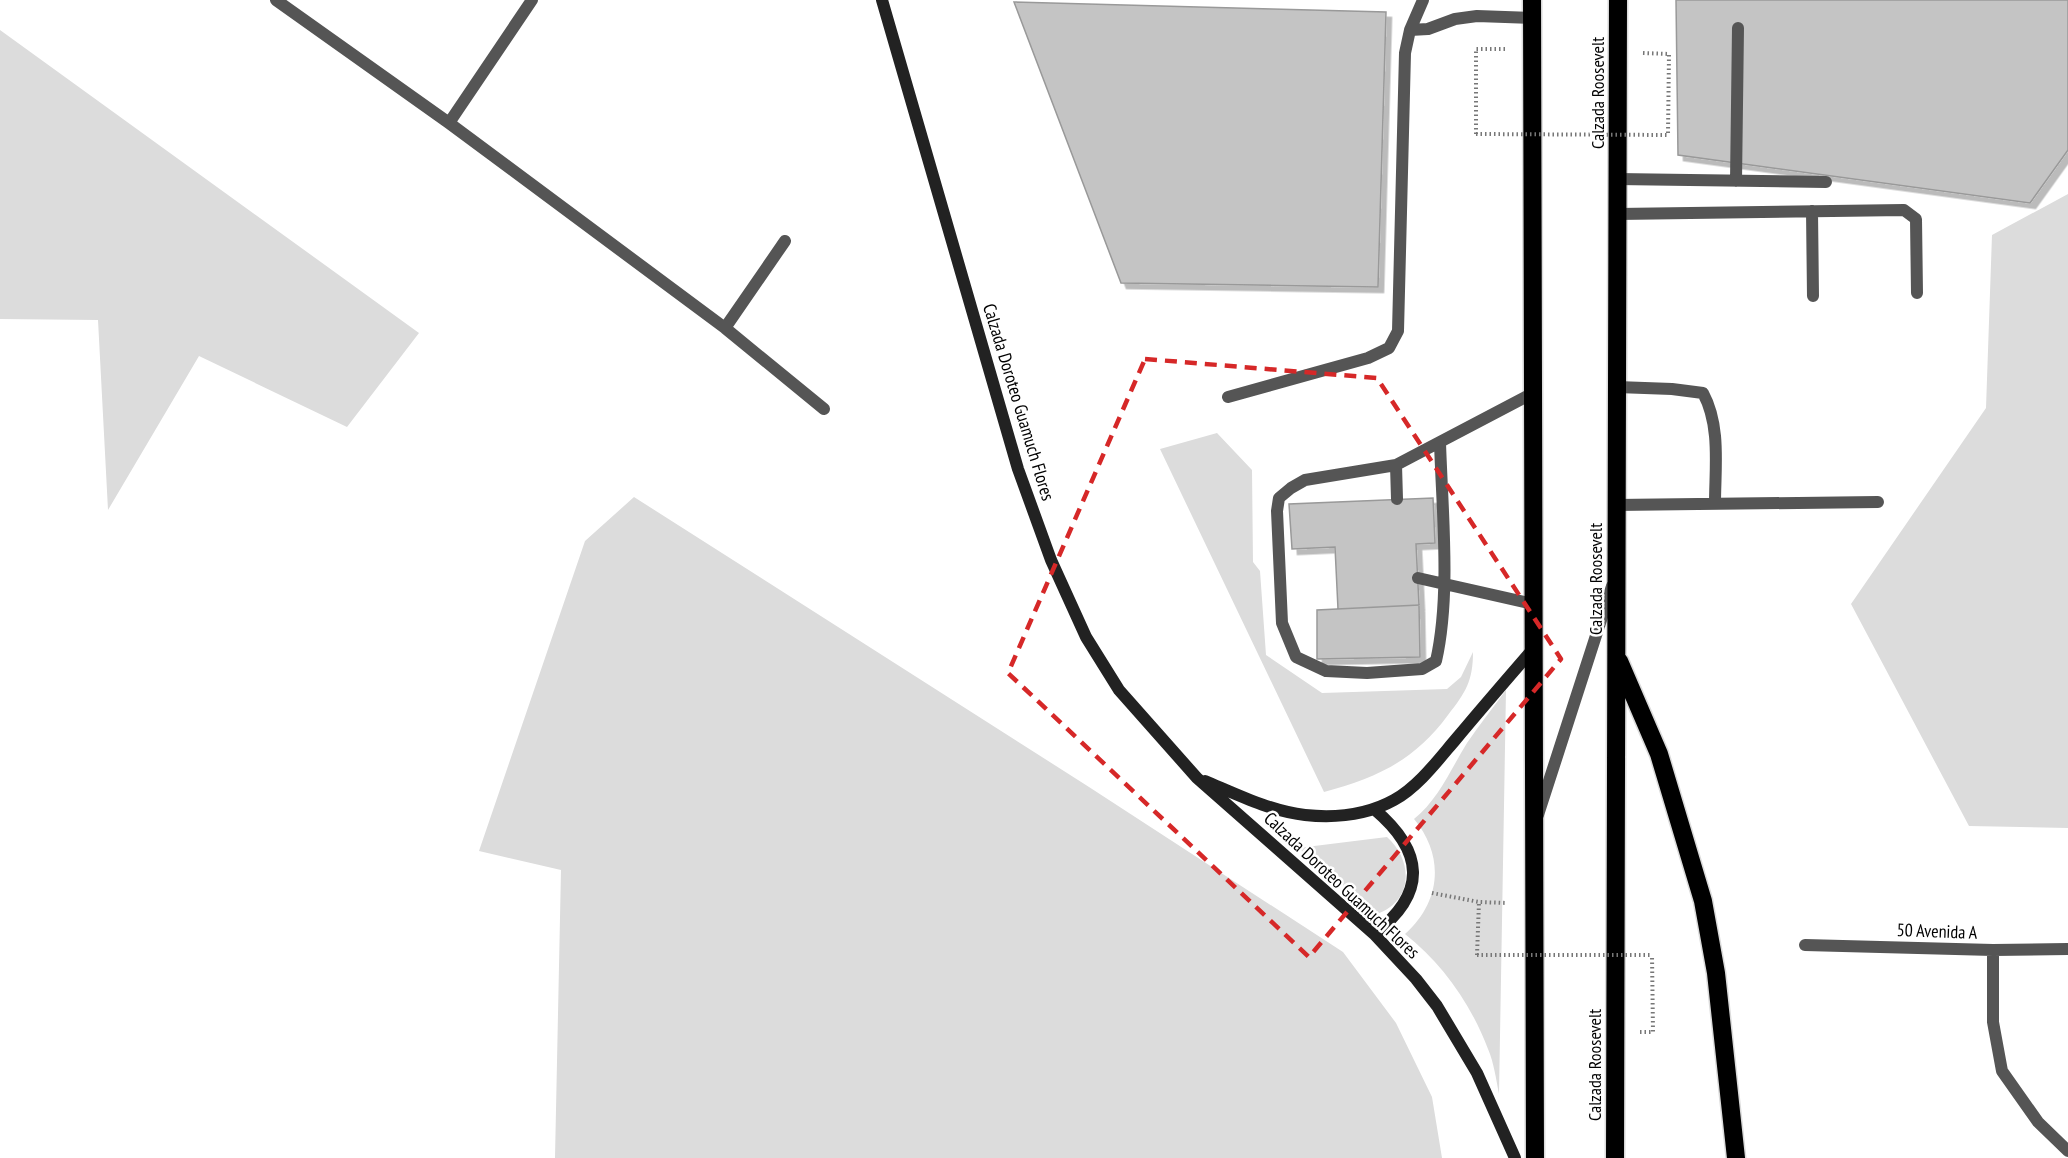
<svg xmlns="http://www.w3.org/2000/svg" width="2068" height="1158" viewBox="0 0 2068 1158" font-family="'PT Sans Narrow',sans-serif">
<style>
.green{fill:#dcdcdc}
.building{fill:#c4c4c4;stroke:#999;stroke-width:1.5;filter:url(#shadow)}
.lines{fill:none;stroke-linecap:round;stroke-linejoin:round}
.highway-casing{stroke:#dbdbdb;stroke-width:21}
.path{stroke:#777;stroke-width:4;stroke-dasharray:1.5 3;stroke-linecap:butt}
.lane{stroke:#555;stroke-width:12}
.street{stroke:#555;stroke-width:12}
.secondary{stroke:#222;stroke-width:12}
.highway{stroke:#000;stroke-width:18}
.path-bridge{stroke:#777;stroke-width:4;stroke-dasharray:1.5 3;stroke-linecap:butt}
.marked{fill:none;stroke:#d62828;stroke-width:4.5;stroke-dasharray:12 8;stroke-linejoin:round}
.labels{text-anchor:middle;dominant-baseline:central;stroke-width:5;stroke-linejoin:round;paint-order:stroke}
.street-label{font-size:18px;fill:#000;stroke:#fff}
</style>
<defs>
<filter id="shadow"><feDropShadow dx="5.5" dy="5.5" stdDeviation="0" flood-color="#0004"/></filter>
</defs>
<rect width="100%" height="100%" fill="#fff"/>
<path class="green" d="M0,30L419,333L347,427L199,356L108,510L98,320L0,319Z
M2068,194V828L1969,826L1851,604L1986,408L1992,235Z
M1217,433L1252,470L1253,562L1260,571L1266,655L1322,693L1447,689L1461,677L1473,652C1473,681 1466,692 1448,715C1415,760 1377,778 1324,792L1160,449Z
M634,497L1089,787L1343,952L1396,1023L1432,1097L1442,1158H555L561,870L479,851L585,541Z
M1506,690L1499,1094C1496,1079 1494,1063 1488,1049C1471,1004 1442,963 1405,934C1441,902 1445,856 1414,819C1438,800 1451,769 1467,743C1479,725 1493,708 1506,690Z
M1387,837C1413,860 1414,901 1377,914L1298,848Z"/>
<path class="building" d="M1676,0H2068V150L2030,203L1678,155Z
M1014,2L1386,12L1378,287L1121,283Z
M1433,498L1435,543L1416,544L1419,605L1338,609L1335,547L1292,549L1289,504Z
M1419,605L1420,657L1317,659V610Z"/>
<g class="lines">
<g class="highway-casing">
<path id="highway" d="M1532,0L1535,1158
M1619,661L1659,754L1703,901L1716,973L1736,1158
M1615,1158L1618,0"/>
</g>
<path class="path" d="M1643,53L1669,54L1668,135
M1476,134V49H1508
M1432,893L1479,902L1507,903
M1477,955L1479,902
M1640,1032H1653L1652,955"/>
<path class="lane" d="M276,0L449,123L725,328L824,409
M1410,30L1428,29L1455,19L1477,16L1532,18
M449,123L532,0
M1617,179L1826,182
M1736,181L1738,28
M1812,211L1813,296
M1618,214L1904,210L1916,219L1917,293
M725,328L785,241
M1617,387L1672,389L1703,393C1721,426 1715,468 1715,504
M1228,397L1368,358L1389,348L1398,331L1405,53L1410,30L1423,0
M1396,465L1305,480L1291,488L1279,498L1277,511L1282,623L1296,657L1326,671L1367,673L1422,669L1436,661C1451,595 1442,510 1440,442
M1397,499L1396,465L1533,393
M1616,505L1878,502
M1418,578L1533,604
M1538,815L1612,586"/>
<path class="street" d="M1805,945L1993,950L2068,949
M1993,950V1022L2002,1071L2038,1122L2068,1151"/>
<path class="secondary" d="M882,0L1018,469L1051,560L1086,637L1119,690L1197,778L1374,934L1416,979L1437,1006L1477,1073L1515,1158
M1205,781C1236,794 1270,811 1305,815C1334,818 1367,815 1394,800C1418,787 1438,760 1456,739C1481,709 1507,679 1533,649
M1374,934C1428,893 1424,851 1374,809"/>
<use href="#highway" class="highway"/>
<path class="path-bridge" d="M1476,134L1668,135
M1477,955H1652"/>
</g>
<path class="marked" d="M1145,359L1377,378L1561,659L1309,957L1008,673Z"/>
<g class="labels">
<g class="street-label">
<text transform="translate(1597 93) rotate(-90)">Calzada Roosevelt</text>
<text transform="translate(1019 402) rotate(73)">Calzada Doroteo Guamuch Flores</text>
<text transform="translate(1595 579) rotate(-90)">Calzada Roosevelt</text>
<text transform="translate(1342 885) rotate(43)">Calzada Doroteo Guamuch Flores</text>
<text transform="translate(1937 931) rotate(2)">50 Avenida A</text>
<text transform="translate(1594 1065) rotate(-90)">Calzada Roosevelt</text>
</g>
</g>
</svg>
